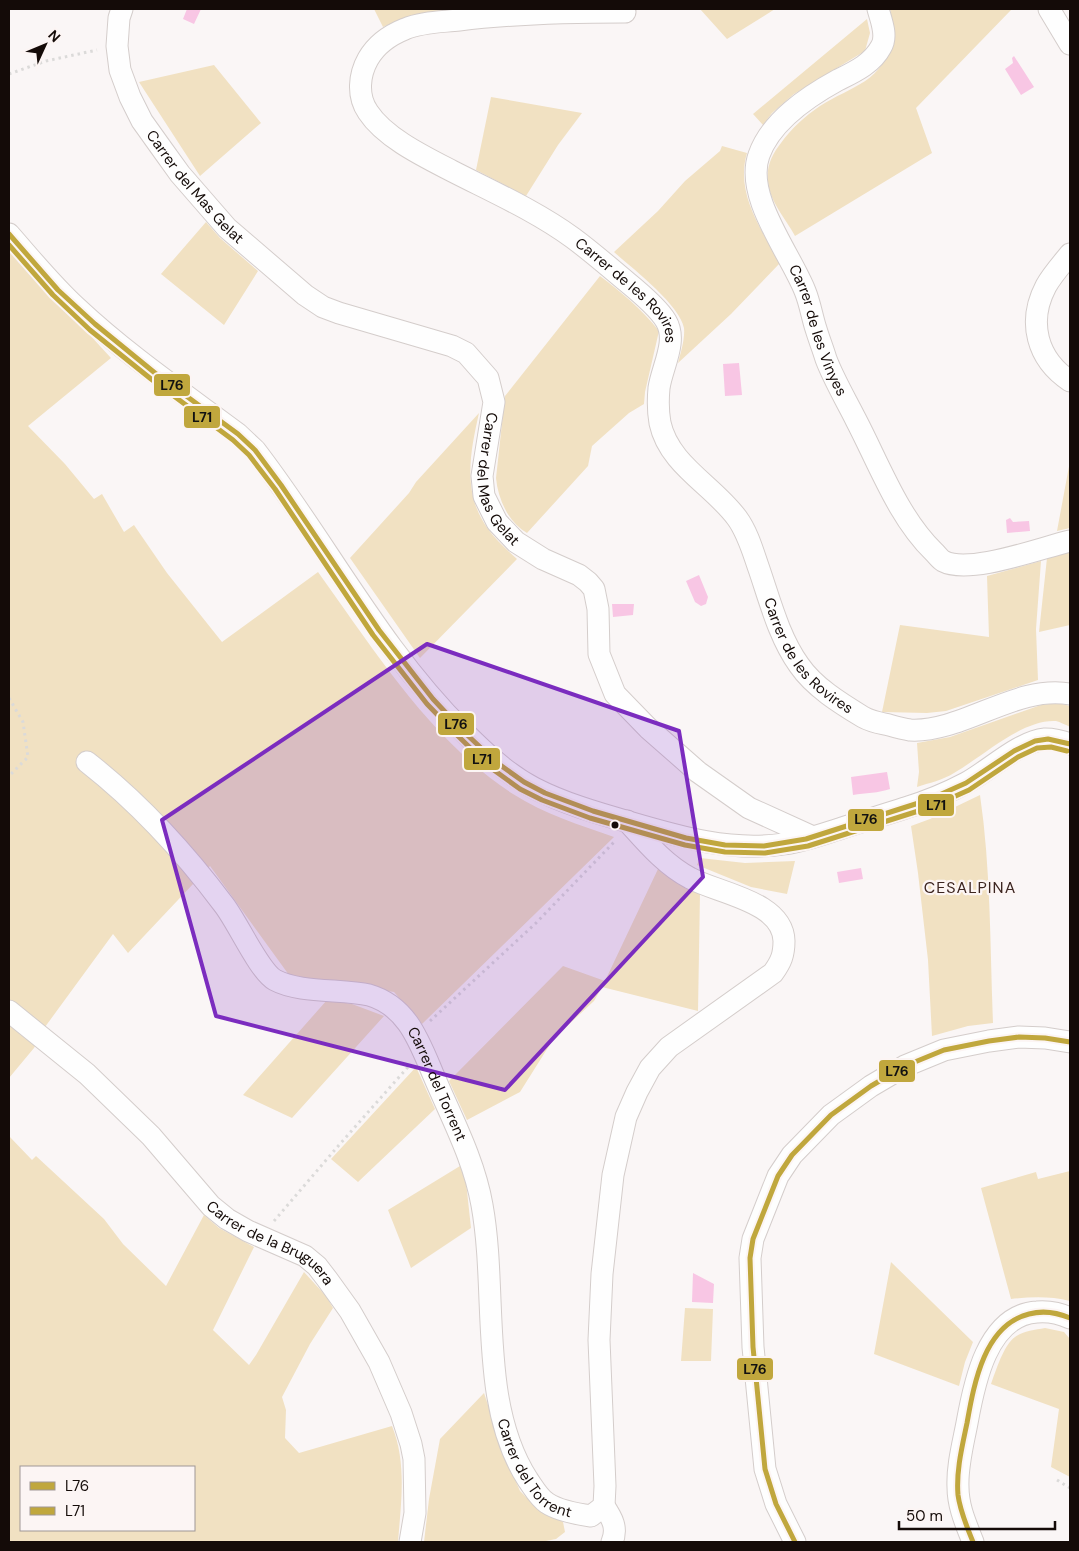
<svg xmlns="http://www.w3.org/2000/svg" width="1079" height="1551" viewBox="0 0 1079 1551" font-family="'DM Sans',sans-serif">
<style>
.green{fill:#f1e1c2;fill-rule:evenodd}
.water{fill:#f8c6e4}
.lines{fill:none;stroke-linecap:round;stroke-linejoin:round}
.minor-casing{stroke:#d4cdcb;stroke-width:23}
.path{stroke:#dbdad9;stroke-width:3;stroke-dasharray:2.5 4;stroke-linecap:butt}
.minor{stroke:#fefefe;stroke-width:21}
.bus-1-casing{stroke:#fcf5f4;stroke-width:9}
.bus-2-casing{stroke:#fcf5f4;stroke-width:9}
.bus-1{stroke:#c0a73d;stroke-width:5}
.bus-2{stroke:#c0a73d;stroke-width:5}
.marked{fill:#7b2cbf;fill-opacity:0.2;stroke:#7b2cbf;stroke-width:4;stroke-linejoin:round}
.bus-dot{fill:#140b08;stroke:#fcf5f4;stroke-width:2}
.labels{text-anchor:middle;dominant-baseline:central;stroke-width:4.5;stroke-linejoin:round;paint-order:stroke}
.street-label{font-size:15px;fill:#140b08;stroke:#fcf5f4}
.neighbourhood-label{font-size:16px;letter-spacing:1px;fill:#3c2520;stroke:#fcf5f4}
.line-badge{stroke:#fcf5f4;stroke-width:2}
.pale-badge-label{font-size:14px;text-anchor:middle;font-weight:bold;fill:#111}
</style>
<rect width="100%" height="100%" fill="#faf6f6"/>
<path class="green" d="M374,9H479C446,12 413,13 383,27Z
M700,9H775L727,39Z
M890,9H1012L916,108L932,153L795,236C786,219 770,202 768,182C766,167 772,154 781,143C791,129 805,116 820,106C851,86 885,82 891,39C892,28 892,19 890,9Z
M867,19L870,33L865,51L794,94L772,113L763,125L753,114Z
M214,65L261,123L200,176L139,82Z
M491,97L582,113L558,145L526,196L476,170Z
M722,146L747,153C735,193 761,229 780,263L731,314L678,363C681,352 685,339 684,328C680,305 632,268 614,252L658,211L685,181L720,151Z
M206,222L220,238L258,271L224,325L161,274Z
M9,247L111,358L28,426L65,464L94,499L102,494L124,532L134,525L167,573L222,642L318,572C375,651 430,740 513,794C544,814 580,825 614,837L422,1024L394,992L289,975L210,866L128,953L113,934L45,1027L34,1048L9,1078Z
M600,276C621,292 642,309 659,331L645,392L644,404L629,413L592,446L588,466L527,533C508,522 498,499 496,478L505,396Z
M479,413C470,453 462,493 488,529C496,540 507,550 517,559L420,658L350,558L409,493L416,482Z
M1070,461V528L1057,531Z
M1070,550V625L1039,632L1047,558Z
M1041,561L1036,629L1038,680L946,711L927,713L882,712L900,625L989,637L987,576Z
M1058,703L1070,706V727C1066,725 1060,722 1056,721C1022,719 982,757 954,773C943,780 929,783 917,787L919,772L917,743L950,737L1041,705Z
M980,795C991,870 990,947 993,1023L968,1026L932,1036L928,960L918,873L911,826L930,819Z
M700,858L745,863L795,861L787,894L751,887L697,865Z
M658,869L700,893L698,1011L602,987L594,1001L554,1038L520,1092L467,1120L449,1081L563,966L605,981Z
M327,1000L352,1004L384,1016L292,1118L243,1095Z
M416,1067L435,1109L358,1182L331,1159Z
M9,1136L32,1160L36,1156L104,1219L123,1244L166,1286L204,1215L219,1228L254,1247L213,1330L249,1365L256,1355L304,1272L326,1296L333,1308L310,1344L282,1397L286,1410L285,1438L299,1453L392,1426C407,1463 401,1503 398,1542H9ZM21,1467H194V1530H21Z
M460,1166L466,1182L471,1228L411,1268L388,1210Z
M1070,1171V1301C1050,1296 1031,1297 1011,1299L981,1188L1036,1172L1038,1179Z
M891,1262L973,1342L965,1362L959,1386L874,1354Z
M685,1308L713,1309L711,1361H681Z
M1045,1328L1064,1332L1070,1339V1477L1051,1467L1059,1409L991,1384C996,1371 1003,1346 1015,1337C1023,1331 1035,1330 1045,1328Z
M484,1393L505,1456L520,1491L536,1507L563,1522L565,1532L556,1539L541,1542H424L429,1499L440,1439Z"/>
<path class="water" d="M187,9H201L194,24L183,19Z
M1014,56L1034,87L1021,95L1005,69L1013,63L1012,58Z
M739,363L742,395L725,396L723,364Z
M1010,518L1013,522L1029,521L1030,531L1007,533L1006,520Z
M699,575L708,597L706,604L701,606L695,602L686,581Z
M612,604H634L633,615L613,617Z
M887,772L890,789C879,793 865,793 853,795L851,777Z
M861,868L863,879L839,883L837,872Z
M693,1273L714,1284L713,1303L692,1302Z"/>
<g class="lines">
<g class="minor-casing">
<g id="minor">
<path id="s1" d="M122,9L119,18L117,46L120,70L130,97L142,121L162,149L180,174L227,228L305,295L323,307L339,313L452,346L466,353L488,378L494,402L482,476L484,496L497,522L516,542L543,559L579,575L588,582L594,589L598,609L599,654L615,694L648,728L698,772L749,808L813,837"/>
<path id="s2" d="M878,9C881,20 888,36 881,47C872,64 854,72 838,80C807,97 771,121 759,155C744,196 790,253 805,291C810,303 812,317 816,329C819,339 823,349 826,359C834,380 846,400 856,420C879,464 898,517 934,552C937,555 940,559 943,561C969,575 1040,548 1070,541"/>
<path d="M1049,9L1070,44"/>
<path id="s3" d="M625,12C570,12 515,13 459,20C441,22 421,22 405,29C390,35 376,45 368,59C359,75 357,96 368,112C385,138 425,157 452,171C493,192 536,211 573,238C592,252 609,267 627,282C638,291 659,309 666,321C678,341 662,367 659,388C658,399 658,412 660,423C669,465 713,485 737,518C748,533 753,552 759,569C770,601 779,637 799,665C814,687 840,703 863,717C872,722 880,723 889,725C896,727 903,729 910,730C962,733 1017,684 1070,694"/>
<path d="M9,234C31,259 52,285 76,307C126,354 183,393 238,434L255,450C326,542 380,649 463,731C484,752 507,774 534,788C563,803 597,813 629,822C680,837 731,852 784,844C804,841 823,834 842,828C863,821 884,815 905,808C925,802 947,793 966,783C990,770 1018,742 1045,739C1054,739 1062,741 1070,744"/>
<path d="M1070,254C1062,264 1052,275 1046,286C1027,322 1037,359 1070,381"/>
<path id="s4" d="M87,762C138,802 185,853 224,905C238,923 259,971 275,980C299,993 342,989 369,995C407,1006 419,1041 433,1074C451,1117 474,1159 482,1205C498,1293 478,1403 528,1480C533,1487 539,1498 547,1503C559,1511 577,1514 591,1516L604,1506L605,1486L599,1340L602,1274L613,1175L626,1117L637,1092L650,1068L669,1047L773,973C781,962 784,955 784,941C783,901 717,893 690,878C665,865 646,842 627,821"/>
<path id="s5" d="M9,1011L87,1074L151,1136L211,1206L227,1219L248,1231L305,1256L317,1266L327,1279L350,1311L379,1362L401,1413L411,1444L414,1459L415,1513L410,1542"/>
<path d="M604,1506C612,1518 618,1528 612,1542"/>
<path d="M795,1542L776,1504L765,1469L753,1347L750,1258L753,1239L778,1176L792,1155L831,1115L871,1086L905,1066L944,1050L989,1041L1019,1037L1045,1038L1070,1042"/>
<path d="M973,1542C966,1524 958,1507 958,1487C957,1466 963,1444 967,1423C974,1384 987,1315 1037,1312C1049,1311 1059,1313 1070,1318"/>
</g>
</g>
<path class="path" d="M9,74L46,61L97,50
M9,698L23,722L28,757L9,776
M430,1021L536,923L616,840
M274,1221L339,1145L408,1067
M1057,1480L1070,1488"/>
<use href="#minor" class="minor"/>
<g class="bus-1-casing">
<path id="bus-1" d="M9,234L58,290L95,324L155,373L238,434L255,450L281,485L379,630L433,699L463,731L496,762L524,782L545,793L593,811L686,838L725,845L764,846L806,839L928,800L966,783L1014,751L1035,741L1048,739L1070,744
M795,1542L776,1504L765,1469L753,1347L750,1258L753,1239L778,1176L792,1155L831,1115L871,1086L905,1066L944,1050L989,1041L1019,1037L1045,1038L1070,1042
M973,1542C967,1527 960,1511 958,1495C956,1471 962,1447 967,1423C974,1384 984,1325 1029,1314C1044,1310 1056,1312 1070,1318"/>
</g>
<g class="bus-2-casing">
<path id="bus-2" d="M9,245L53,295L90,330L151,379L233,440L249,455L275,489L373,635L427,704L458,736L491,768L520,789L542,800L590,818L685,845L725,852L765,853L808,846L931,807L969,790L1018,757L1037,748L1051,747L1067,751"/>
</g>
<use href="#bus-1" class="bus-1"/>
<use href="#bus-2" class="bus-2"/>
</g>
<path class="marked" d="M427,644L679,731L703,877L505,1090L216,1016L162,820Z"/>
<circle class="bus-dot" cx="615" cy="825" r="4.5"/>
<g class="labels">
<g class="street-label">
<text stroke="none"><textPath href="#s1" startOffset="202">Carrer del Mas Gelat</textPath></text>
<text stroke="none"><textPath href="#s3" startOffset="644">Carrer de les Rovires</textPath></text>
<text stroke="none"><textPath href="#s2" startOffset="394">Carrer de les Vinyes</textPath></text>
<text stroke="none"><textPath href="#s1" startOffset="669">Carrer del Mas Gelat</textPath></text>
<text stroke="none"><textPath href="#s3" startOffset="1079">Carrer de les Rovires</textPath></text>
<text stroke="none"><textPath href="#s4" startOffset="502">Carrer del Torrent</textPath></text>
<text stroke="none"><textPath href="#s5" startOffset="352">Carrer de la Bruguera</textPath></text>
<text stroke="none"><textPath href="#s4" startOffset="908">Carrer del Torrent</textPath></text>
</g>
<g class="neighbourhood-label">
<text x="970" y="887">CESALPINA</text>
</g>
</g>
<g class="line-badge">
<rect x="153" y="373" width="38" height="24" rx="5" fill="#c0a73d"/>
<rect x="183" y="405" width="38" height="24" rx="5" fill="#c0a73d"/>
<rect x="437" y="712" width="38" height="24" rx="5" fill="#c0a73d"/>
<rect x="463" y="747" width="38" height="24" rx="5" fill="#c0a73d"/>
<rect x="917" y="793" width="38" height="24" rx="5" fill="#c0a73d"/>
<rect x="847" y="808" width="38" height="24" rx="5" fill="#c0a73d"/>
<rect x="878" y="1059" width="38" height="24" rx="5" fill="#c0a73d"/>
<rect x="736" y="1357" width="38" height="24" rx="5" fill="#c0a73d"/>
</g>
<g class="pale-badge-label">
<text x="172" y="390">L76</text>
<text x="202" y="422">L71</text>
<text x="456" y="729">L76</text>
<text x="482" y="764">L71</text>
<text x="936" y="810">L71</text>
<text x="866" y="824">L76</text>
<text x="897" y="1076">L76</text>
<text x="755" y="1374">L76</text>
</g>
<rect width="1079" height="1551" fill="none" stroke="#140b08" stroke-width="20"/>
<rect x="20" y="1466" width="175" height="65" fill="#fcf5f4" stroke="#9f9796"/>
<rect x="30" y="1482" width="25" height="8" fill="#c0a73d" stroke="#9f9796"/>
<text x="65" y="1491" font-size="15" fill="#140b08">L76</text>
<rect x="30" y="1507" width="25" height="8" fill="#c0a73d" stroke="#9f9796"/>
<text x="65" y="1516" font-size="15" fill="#140b08">L71</text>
<g transform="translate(45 45) rotate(46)" stroke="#fcf5f4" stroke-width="4" paint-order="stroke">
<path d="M0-4L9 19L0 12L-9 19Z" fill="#140b08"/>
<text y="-8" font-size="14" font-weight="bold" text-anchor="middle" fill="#140b08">N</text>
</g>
<path d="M899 1521v8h156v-8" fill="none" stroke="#140b08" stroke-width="2.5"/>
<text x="906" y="1521" font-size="15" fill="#140b08" stroke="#fcf5f4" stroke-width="4" paint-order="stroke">50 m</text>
</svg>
